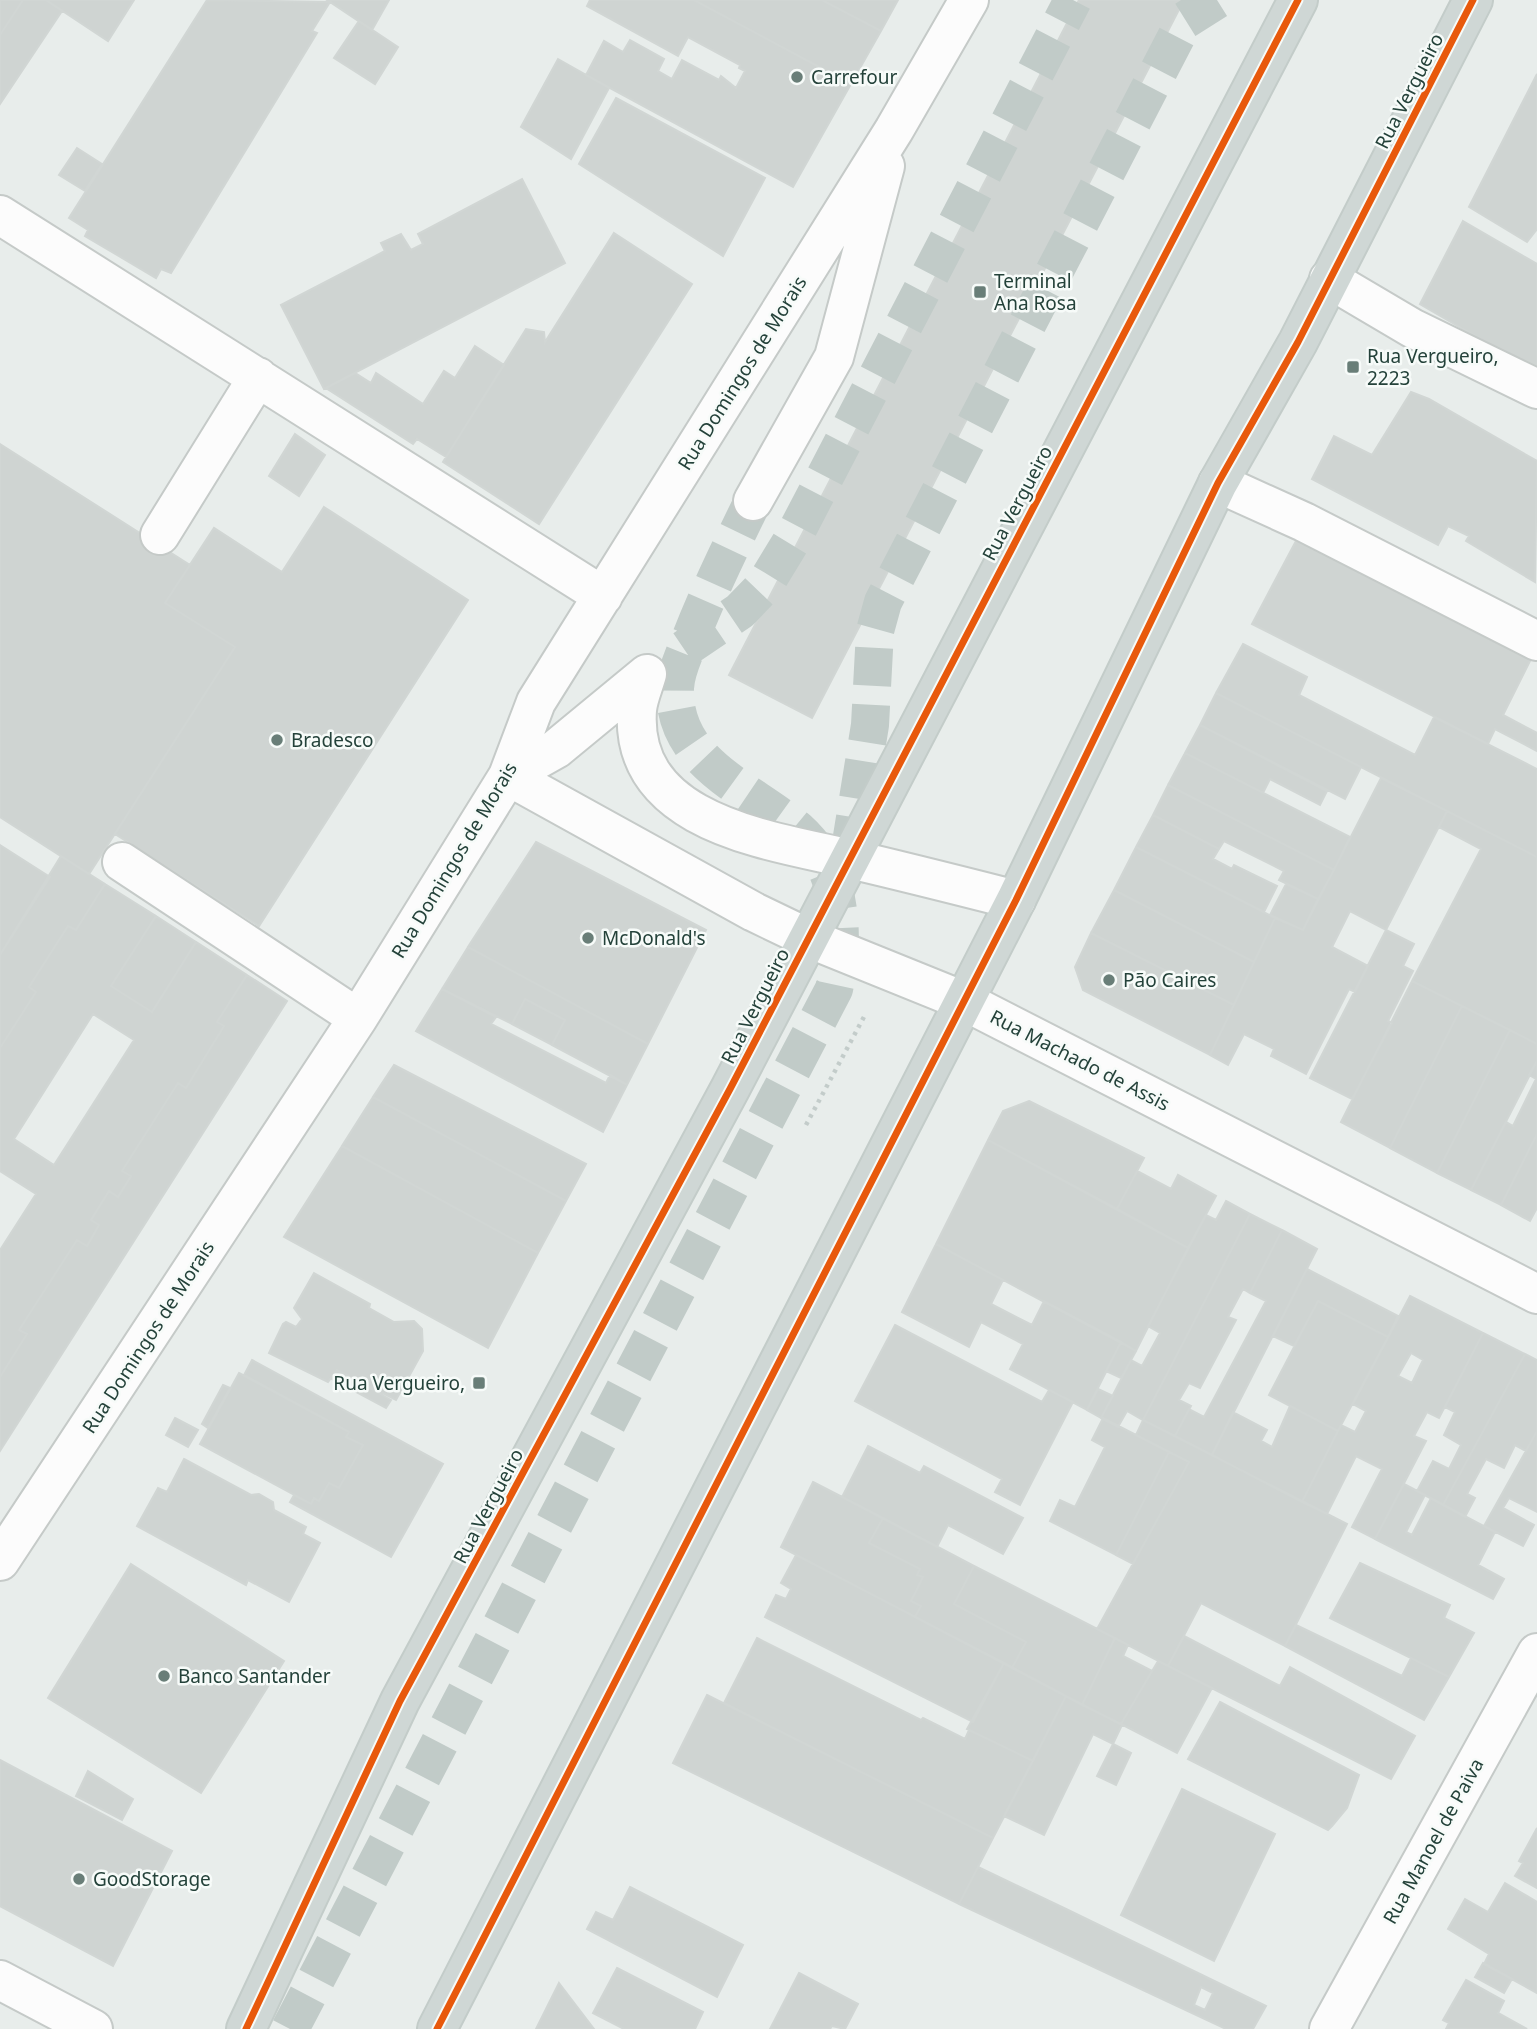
<svg xmlns="http://www.w3.org/2000/svg" width="1537" height="2029" viewBox="0 0 1537 2029" font-family="'Noto Sans',sans-serif">
<style>
.building{fill:#cfd4d2;stroke:#d1d6d4;stroke-width:2;fill-rule:evenodd}
.lines{fill:none;stroke-linecap:round;stroke-linejoin:round}
.minor-tunnel{stroke:#c1cbc8;stroke-width:38;stroke-dasharray:38 19;stroke-linecap:butt}
.minor-casing{stroke:#c5cac8;stroke-width:42}
.major-casing{stroke:#c3ccc9;stroke-width:42}
.path{stroke:#c3ccca;stroke-width:4.5;stroke-dasharray:3.5 5;stroke-linecap:butt}
.minor{stroke:#fcfcfc;stroke-width:38}
.major{stroke:#cfd7d5;stroke-width:38}
.cycleway-casing{stroke:#f7fbf9;stroke-width:11}
.cycleway{stroke:#e8590c;stroke-width:7}
.poi-dot{fill:#697e78;stroke:#f7fbf9;stroke-width:2.5}
.labels{text-anchor:middle;dominant-baseline:central;stroke-width:5;stroke-linejoin:round;paint-order:stroke}
.poi-label{font-size:19px;fill:#24423a;stroke:#f7fbf9;text-anchor:start}
.street-label{font-size:19px;fill:#24423a;stroke:#f7fbf9}
</style>
<rect width="100%" height="100%" fill="#e8edeb"/>
<path class="building" d="M0,0H23L0,35Z
M23,0H46L62,11L0,104V35Z
M46,0H134L108,41Z
M207,0L330,2L312,31L317,33L171,273L161,269L156,278L85,236L88,230L69,218Z
M327,0H389L372,30Z
M590,0H694L851,84L793,187L586,75L604,41L623,52L630,40L664,59L658,71L672,79L682,60L719,80L721,76L736,88L745,71L739,68L740,65L688,37L678,56L587,6Z
M694,0H822L881,31L851,84Z
M822,0H898L881,31Z
M1079,0H1184L812,718L729,675Z
M359,21L398,47L375,84L334,58Z
M558,59L609,88L571,159L521,127Z
M1537,74V229L1527,242L1469,207Z
M616,98L765,178L723,256L579,164Z
M77,148L102,164L85,191L59,175Z
M522,179L565,263L324,389L281,305L385,251L381,243L401,234L411,250L423,244L418,234Z
M1463,221L1537,264V372L1420,304Z
M614,233L692,284L539,524L443,462L526,329L544,332L545,342Z
M475,346L504,365L446,457L417,439L413,444L326,388L355,373L371,383L376,373L423,404L444,371L455,378Z
M1411,392L1429,399L1537,461L1535,582L1466,541L1469,536L1448,526L1438,545L1312,479L1334,436L1372,455Z
M295,434L325,455L299,496L269,476Z
M0,444L190,565L165,603L235,647L89,874L0,817Z
M324,507L468,600L259,926L115,834L235,647L165,603L214,528L282,572Z
M1297,539L1531,659L1503,715L1537,733V751L1495,729L1488,744L1252,624Z
M1243,644L1307,677L1299,695L1415,755L1434,717L1537,769V857L1216,693Z
M1216,693L1361,767L1345,799L1200,725Z
M1200,725L1327,791L1320,805L1270,779L1263,793L1185,753Z
M1185,753L1350,837L1334,870L1168,785Z
M1381,778L1447,811L1386,930L1350,911L1332,947L1368,966L1355,992L1349,989L1306,1074L1271,1056L1274,1049L1244,1034L1228,1065L1210,1055L1275,918L1303,930Z
M1168,785L1334,870L1318,899L1279,880L1284,871L1224,841L1219,849L1153,815Z
M1447,811L1537,857V1044L1412,981L1481,849L1439,827Z
M1153,815L1219,849L1213,859L1232,869L1234,865L1277,886L1264,912L1136,847Z
M536,842L706,930L648,1044L468,947Z
M0,845L50,877L0,955Z
M1136,847L1275,918L1254,962L1114,890Z
M61,856L105,884L76,930L68,926L29,987L36,992L0,1048V955Z
M105,884L156,916L111,986L152,1012L196,942L247,975L217,1022L224,1026L186,1088L178,1083L122,1171L131,1176L118,1197L109,1191L91,1220L99,1225L87,1246L77,1240L19,1330L27,1334L0,1377V1250L36,1194L0,1171V1048L36,992L29,987L68,926L76,930ZM93,1014L134,1040L54,1165L14,1139Z
M1286,884L1318,899L1303,930L1270,915Z
M1114,890L1254,962L1234,1005L1091,933Z
M156,916L196,942L152,1012L111,986Z
M1386,930L1414,944L1403,966L1413,971L1388,1021L1392,1023L1352,1099L1310,1078Z
M1091,933L1234,1005L1210,1055L1083,990L1075,967Z
M468,947L648,1044L627,1085L552,1045L565,1020L525,999L512,1024L442,989Z
M247,975L287,1001L0,1451V1377L27,1334L19,1330L77,1240L87,1246L99,1225L91,1220L109,1191L118,1197L131,1176L122,1171L178,1083L186,1088L224,1026L217,1022Z
M1412,981L1462,1006L1390,1148L1341,1122Z
M442,989L496,1017L491,1024L606,1083L610,1075L627,1085L603,1132L416,1031Z
M525,999L565,1020L552,1045L512,1024Z
M1462,1006L1510,1030L1437,1173L1390,1148Z
M1510,1030L1537,1044V1061L1471,1190L1437,1173Z
M1537,1061V1134L1501,1205L1471,1190L1506,1122L1513,1126L1536,1079L1529,1075Z
M394,1065L586,1164L566,1201L373,1097Z
M373,1097L566,1201L538,1253L342,1146Z
M1029,1101L1144,1158L1117,1209L988,1140L1003,1111Z
M1537,1134V1208L1530,1221L1501,1205Z
M988,1140L1188,1248L1136,1351L936,1244Z
M342,1146L538,1253L488,1348L284,1237Z
M1137,1171L1171,1189L1178,1175L1216,1196L1188,1248L1117,1209Z
M1226,1201L1250,1214L1143,1420L1127,1411L1118,1427L1101,1418L1131,1360L1142,1366L1160,1333L1148,1326L1206,1215L1216,1220Z
M1250,1214L1282,1230L1250,1293L1243,1289L1228,1317L1236,1320L1200,1388L1189,1383L1179,1400L1191,1406L1175,1436L1143,1420Z
M1282,1230L1317,1249L1212,1455L1175,1436L1189,1409L1204,1417L1266,1301L1250,1293Z
M936,1244L1003,1280L991,1304L1032,1325L1044,1301L1121,1342L1087,1410L1010,1369L1023,1344L981,1322L969,1347L902,1312Z
M1307,1269L1398,1316L1388,1337L1318,1301L1294,1346L1273,1336Z
M314,1273L370,1304L369,1308L394,1322L414,1321L422,1329L423,1351L396,1400L337,1370L328,1382L269,1353L283,1324L286,1322L296,1327L302,1319L294,1308Z
M1410,1296L1483,1333L1439,1418L1427,1412L1414,1436L1426,1441L1375,1539L1352,1527L1382,1469L1356,1456L1327,1514L1302,1502L1341,1425L1355,1432L1366,1411L1353,1404ZM1411,1353L1423,1360L1412,1383L1398,1376Z
M1318,1301L1388,1337L1338,1431L1269,1395Z
M895,1325L1042,1402L1049,1390L1073,1402L1020,1505L995,1492L1002,1479L855,1401Z
M1483,1333L1525,1354L1443,1505L1417,1491L1433,1461L1449,1469L1461,1445L1444,1435L1455,1412L1445,1407Z
M1121,1342L1136,1351L1121,1378L1106,1371Z
M1525,1354L1537,1360V1431L1526,1451L1515,1445L1504,1468L1486,1459L1467,1494L1475,1498L1465,1517L1443,1505Z
M252,1360L443,1464L391,1557L290,1502L294,1495L311,1504L314,1498L319,1501L329,1483L339,1488L363,1445L346,1437L349,1432L244,1375Z
M337,1370L391,1400L386,1408L332,1379Z
M239,1373L349,1432L346,1437L363,1445L339,1488L329,1483L319,1501L314,1498L311,1504L200,1444Z
M223,1385L230,1388L208,1428L202,1424Z
M1098,1389L1113,1396L1101,1418L1087,1410Z
M1290,1406L1338,1431L1302,1502L1212,1455L1233,1412L1267,1430L1261,1441L1272,1447Z
M175,1418L198,1430L188,1447L166,1435Z
M1103,1418L1169,1452L1116,1555L1050,1521L1060,1500L1075,1507L1105,1447L1092,1440Z
M1143,1420L1347,1524L1285,1646L1201,1603L1168,1666L1097,1629L1189,1462L1136,1435Z
M1537,1431V1512L1509,1498L1503,1508L1534,1525L1523,1546L1484,1526Z
M868,1446L920,1473L924,1466L1023,1518L1003,1554L948,1525L937,1547L842,1497Z
M1169,1452L1189,1462L1133,1564L1116,1555Z
M184,1459L251,1495L259,1494L273,1502L274,1510L306,1527L303,1534L320,1543L289,1602L248,1580L246,1585L137,1526L158,1488L167,1492Z
M813,1482L883,1518L869,1543L920,1569L917,1575L923,1577L911,1601L921,1606L915,1617L781,1547Z
M1404,1484L1425,1495L1406,1532L1412,1535L1431,1498L1495,1532L1478,1565L1504,1579L1493,1599L1375,1539Z
M883,1518L974,1566L954,1604L1026,1642L1012,1668L915,1617L921,1606L911,1601L923,1577L917,1575L920,1569L869,1543Z
M796,1555L1004,1663L973,1722L765,1617L776,1595L786,1599L791,1589L781,1583Z
M1360,1563L1450,1605L1444,1618L1474,1633L1449,1677L1330,1618Z
M131,1564L284,1661L201,1793L48,1698Z
M974,1566L1115,1638L1082,1705L1012,1668L1026,1642L954,1604Z
M1296,1625L1402,1676L1411,1658L1449,1677L1424,1720L1285,1646Z
M1184,1636L1280,1686L1290,1667L1415,1736L1391,1779L1168,1666Z
M757,1638L921,1720L923,1718L965,1739L969,1730L1033,1761L993,1838L724,1703Z
M1115,1638L1128,1645L1123,1656L1152,1671L1121,1724L1082,1705Z
M1158,1661L1212,1688L1177,1753L1121,1724Z
M1004,1663L1066,1696L1033,1761L967,1729Z
M707,1695L993,1838L959,1904L673,1763Z
M1066,1696L1122,1725L1113,1744L1093,1734L1044,1835L1004,1816Z
M1220,1702L1359,1775L1347,1808L1332,1826L1328,1830L1188,1759Z
M1113,1744L1131,1753L1116,1785L1097,1776Z
M0,1760L172,1851L113,1966L0,1906Z
M88,1771L133,1799L122,1820L76,1796Z
M1182,1789L1275,1834L1214,1961L1121,1915Z
M1537,1828V1888L1515,1876L1523,1863L1519,1861Z
M978,1867L1064,1908L1266,2006L1253,2029H1226L959,1904ZM1201,1987L1213,1993L1205,2010L1194,2005Z
M1505,1883L1537,1902V1993L1484,1964L1489,1954L1448,1929L1465,1899L1488,1912Z
M630,1887L743,1945L717,1997L587,1929L596,1912L613,1920Z
M1483,1963L1512,1979L1504,1993L1475,1977Z
M617,1968L703,2012L695,2029H624L593,2013Z
M799,1973L858,2004L845,2029L832,2026L830,2029H770Z
M1466,1980L1504,2001L1498,2013L1527,2029H1446L1449,2023L1443,2020Z
M559,1983L594,2029H536Z"/>
<g class="lines">
<path class="minor-tunnel" d="M684,649L740,611L764,586L792,540L1073,0
M849,855L870,725L875,631L883,602L1185,20L1217,0
M290,2029L834,989C846,935 842,869 798,830C749,788 673,764 675,688C676,670 685,653 691,637C709,591 731,546 753,501"/>
<g class="minor-casing">
<path id="minor" d="M0,215L603,596
M1329,279L1412,328L1537,389
M1218,483L1304,522L1537,641
M753,501L834,357L885,166
M160,535L258,377
M647,674C644,685 638,698 637,710C629,824 770,840 850,859C906,872 961,886 1016,900
M508,776L754,912L808,938L964,1001L1537,1294
M508,776L556,749L647,674
M122,862L358,1018
M0,1561L358,1018L508,776L536,702L894,130L969,0
M0,1980L93,2029
M1329,2029L1537,1653"/>
</g>
<g class="major-casing">
<path id="major" d="M246,2029L400,1701L730,1089L1298,0
M437,2029L1016,900L1218,483L1298,342L1473,0"/>
</g>
<path class="path" d="M806,1125L865,1015"/>
<use href="#minor" class="minor"/>
<use href="#major" class="major"/>
<g class="cycleway-casing">
<path id="cycleway" d="M246,2029L400,1701L730,1089L1298,0
M437,2029L1016,900L1218,483L1298,342L1473,0"/>
</g>
<use href="#cycleway" class="cycleway"/>
</g>
<g class="poi-dot">
<circle cx="797" cy="77" r="7"/>
<rect x="973" y="285" width="14" height="14" rx="3.5"/>
<rect x="1346" y="360" width="14" height="14" rx="3.5"/>
<circle cx="277" cy="740" r="7"/>
<circle cx="588" cy="938" r="7"/>
<circle cx="1109" cy="980" r="7"/>
<rect x="472" y="1376" width="14" height="14" rx="3.5"/>
<circle cx="164" cy="1676" r="7"/>
<circle cx="79" cy="1879" r="7"/>
</g>
<g class="labels">
<g class="poi-label">
<text x="811" y="77">Carrefour</text>
<text x="994" y="281">Terminal<tspan x="994" dy="22">Ana Rosa</tspan></text>
<text x="1367" y="356">Rua Vergueiro,<tspan x="1367" dy="22">2223</tspan></text>
<text x="291" y="740">Bradesco</text>
<text x="602" y="938">McDonald's</text>
<text x="1123" y="980">Pão Caires</text>
<text x="465" y="1383" text-anchor="end">Rua Vergueiro,</text>
<text x="178" y="1676">Banco Santander</text>
<text x="93" y="1879">GoodStorage</text>
</g>
<g class="street-label">
<text transform="translate(1409 91) rotate(-63)">Rua Vergueiro</text>
<text transform="translate(742 373) rotate(-58)">Rua Domingos de Morais</text>
<text transform="translate(1017 503) rotate(-62)">Rua Vergueiro</text>
<text transform="translate(454 860) rotate(-59)">Rua Domingos de Morais</text>
<text transform="translate(755 1006) rotate(-63)">Rua Vergueiro</text>
<text transform="translate(1080 1060) rotate(27)">Rua Machado de Assis</text>
<text transform="translate(148 1337) rotate(-57)">Rua Domingos de Morais</text>
<text transform="translate(488 1506) rotate(-62)">Rua Vergueiro</text>
<text transform="translate(1433 1841) rotate(-61)">Rua Manoel de Paiva</text>
</g>
</g>
</svg>
